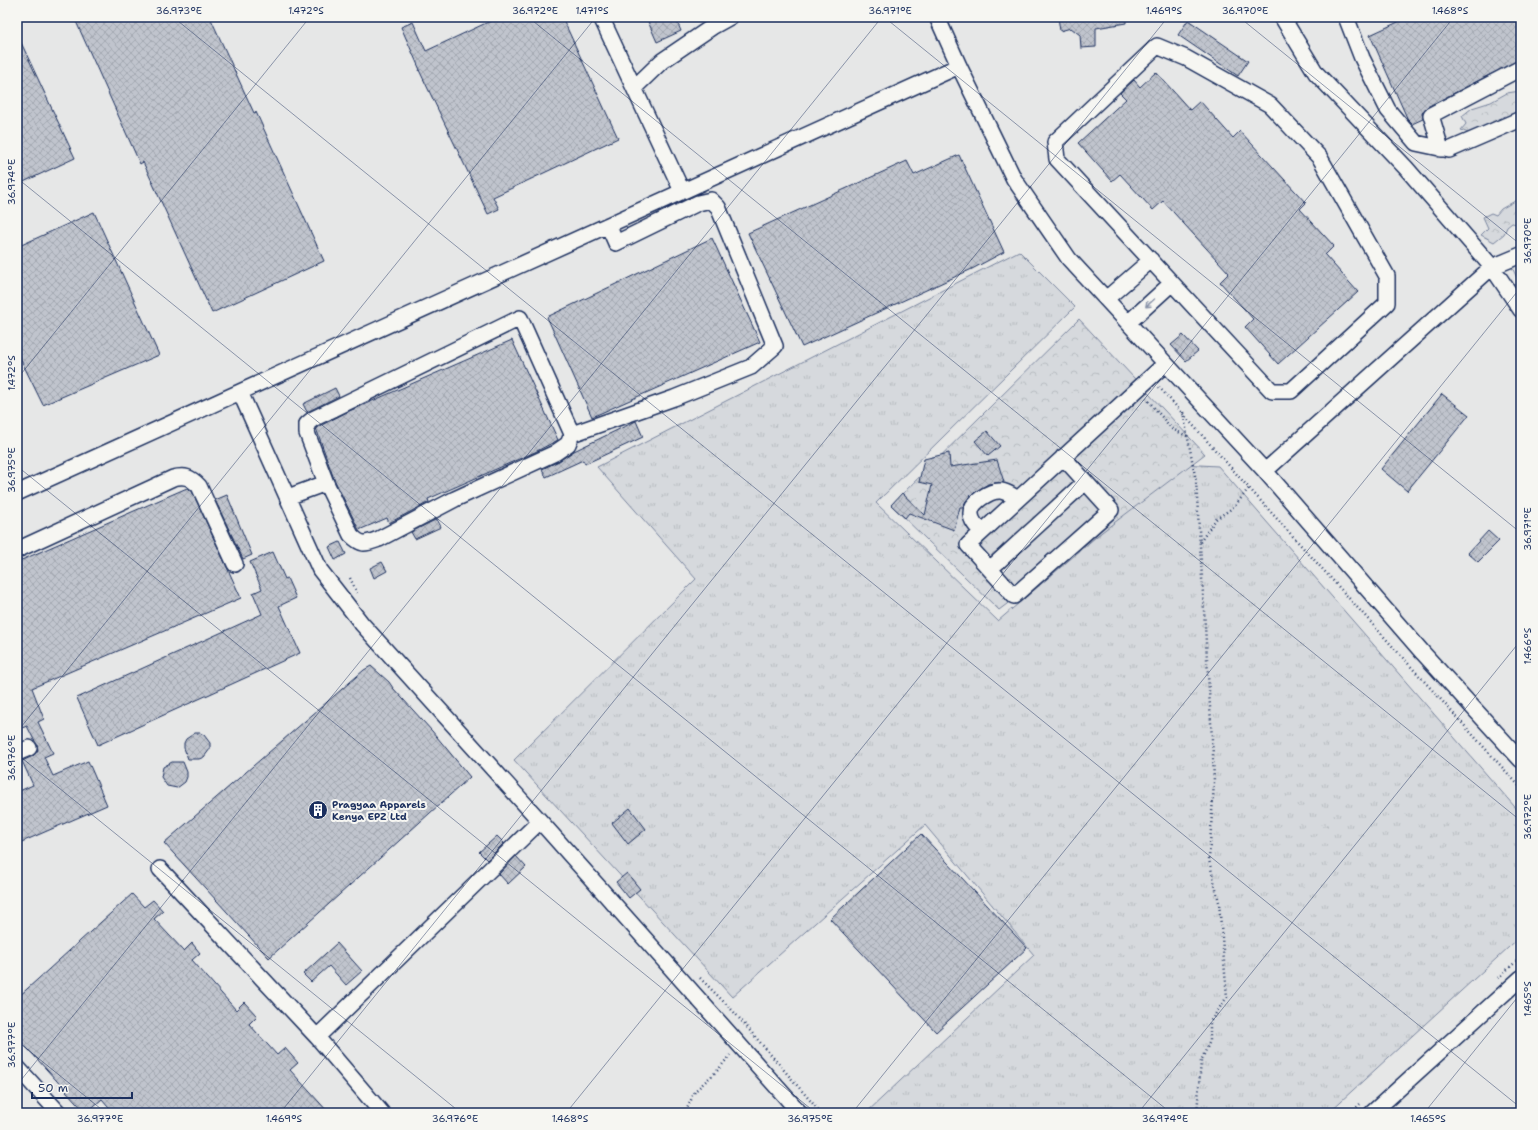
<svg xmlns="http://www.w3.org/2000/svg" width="1538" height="1130" viewBox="0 0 1538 1130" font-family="'Shantell Sans',sans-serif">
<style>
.built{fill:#e6e7e7}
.grass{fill:url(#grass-tufts);stroke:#78849e}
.forest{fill:url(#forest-crowns);stroke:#78849e}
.building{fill:url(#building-cross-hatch);stroke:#1b2f5e}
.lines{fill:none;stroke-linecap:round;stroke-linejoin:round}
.minor-casing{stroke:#1b2f5e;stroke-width:18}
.path{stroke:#1b2f5e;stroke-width:2.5;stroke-dasharray:1 3;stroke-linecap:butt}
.minor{stroke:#f6f6f2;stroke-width:15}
.oneway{stroke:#8892a8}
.ticks{fill:none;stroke:#1b2f5e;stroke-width:1;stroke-opacity:0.45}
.labels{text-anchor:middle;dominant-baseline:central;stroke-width:4;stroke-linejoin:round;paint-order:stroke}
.poi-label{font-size:10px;font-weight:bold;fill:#1b2f5e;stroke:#f6f6f2;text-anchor:start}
.neatline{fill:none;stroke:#1b2f5e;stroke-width:1.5}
.ticks-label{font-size:10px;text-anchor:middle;fill:#1b2f5e}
</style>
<defs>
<pattern id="grass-tufts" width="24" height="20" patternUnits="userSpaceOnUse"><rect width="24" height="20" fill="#d6d9dd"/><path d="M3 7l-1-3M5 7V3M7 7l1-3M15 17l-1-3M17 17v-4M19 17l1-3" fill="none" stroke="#b7bbc0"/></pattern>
<pattern id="forest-crowns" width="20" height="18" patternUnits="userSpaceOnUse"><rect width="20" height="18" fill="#d6d9dd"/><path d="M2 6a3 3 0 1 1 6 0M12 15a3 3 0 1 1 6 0" fill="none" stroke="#b7bbc0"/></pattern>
<pattern id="building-cross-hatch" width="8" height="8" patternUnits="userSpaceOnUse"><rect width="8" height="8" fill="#c0c4cd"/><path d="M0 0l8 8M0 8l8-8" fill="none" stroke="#a4a9b2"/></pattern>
</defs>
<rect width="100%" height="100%" fill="#f6f6f2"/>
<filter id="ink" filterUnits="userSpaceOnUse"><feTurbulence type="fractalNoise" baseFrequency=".025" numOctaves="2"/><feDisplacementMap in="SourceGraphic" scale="8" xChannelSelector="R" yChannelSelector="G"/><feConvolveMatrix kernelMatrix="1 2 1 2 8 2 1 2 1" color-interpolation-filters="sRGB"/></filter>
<g filter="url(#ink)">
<path class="built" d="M17,17H1521V1113H17Z"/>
<path class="grass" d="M1019,251L1075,307L876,503L998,621L1181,464L1218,466L1521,814V936L1328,1113H866L1034,955L925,825L732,997L514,760L696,579L597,467Z"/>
<path class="forest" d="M1521,76V120L1473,135L1461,130L1466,124L1462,116L1472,108L1491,102L1507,93L1520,91L1517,84Z
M1515,201H1521V225L1512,223L1507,227L1504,234L1494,242L1481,235L1488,228L1483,217L1491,213L1496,215L1501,209Z
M1521,255V282L1519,283L1509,260Z
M1079,319L1205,454L999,610L891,505Z"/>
<path class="building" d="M74,17H210L254,113L256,112L324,261L212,313L143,162L140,164Z
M499,17H562L618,138L493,197L499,209L488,214L419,70H420L401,27L413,22L426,51Z
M646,17H675L681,31L657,42Z
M1058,17H1126V23L1096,28V47L1081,48L1080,35L1071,28L1060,31Z
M1409,17H1521V59L1427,107L1422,113L1423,119L1412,124L1408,120L1370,35Z
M1188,20L1248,61L1238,76L1178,35Z
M17,34L75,158L17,185Z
M1156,72L1190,110L1200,101L1233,138L1240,131L1306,203L1300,209L1334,246L1325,255L1358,292L1278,364L1245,327L1253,319L1220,282L1229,273L1195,236L1163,201L1153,210L1120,174L1112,181L1078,143L1126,99L1120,93L1134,80L1140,87Z
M959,155L1004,252L972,269L802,347L748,233L907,161L914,175Z
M94,212L159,355L43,405L17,352V247Z
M712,238L760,342L592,417L547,317Z
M1183,335L1198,351L1186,361L1171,345Z
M512,340L558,440L535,452L428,499L429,502L389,523L387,518L359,530L334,479L316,428L347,412Z
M335,388L339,396L307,412L303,404Z
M1442,394L1469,415L1407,491L1381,469Z
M636,421L643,437L585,464L583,460L546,477L542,469L559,461L574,451Z
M987,431L1000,446L988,456L975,441Z
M949,453L950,467L997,460L1004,482L988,484L972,494L966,501L963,507H960L954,530L909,513L905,518L891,505L902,493L925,515L932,485L919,482L924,459Z
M187,488L192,491L241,598L32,688L44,719L38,722L53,753L44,757L53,776L88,761L107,805L17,844V792L33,785L22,761L33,756L38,750L37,744L34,740L27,726L17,730V562Z
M227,495L252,555L243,559L215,500Z
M437,519L441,527L415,539L411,532Z
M1488,531L1499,541L1478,562L1468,553Z
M340,542L346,554L335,560L329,547Z
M273,552L285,579L287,578L296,598L279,606L300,653L98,745L77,698L262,614L253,593L262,589L250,562Z
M382,562L387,571L374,578L370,568Z
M371,666L389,682L393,688L432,731L470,777L269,958L164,843L364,670Z
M195,733H200L204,735L210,743V749L204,757L199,759H188L184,748V743L186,739Z
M172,762H183L187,772V777L185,782L177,788L167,786L161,777L163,767Z
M630,808L646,829L628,844L612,823Z
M921,834L1027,948L936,1032L830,919Z
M497,836L504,843L487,860L479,852Z
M516,856L526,867L508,884L499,874Z
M627,873L640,889L629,898L616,882Z
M132,894L144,907L153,900L163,911L154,919L184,951L192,943L200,953L192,960L236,1010L244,1002L257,1016L249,1024L277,1055L285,1048L298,1063L290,1070L329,1113H114L102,1099L86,1113L17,1037V998Z
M337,943L362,971L346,985L329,966L311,982L303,974Z"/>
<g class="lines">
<g class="minor-casing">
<path id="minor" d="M601,17L682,191
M937,17L959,66L1014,179L1069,259L1265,471L1423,653L1521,760
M1282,17L1316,73L1406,168L1492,267L1521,310
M1346,17L1362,58L1388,110L1416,143L1449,150L1521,119
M1157,46L1186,58L1270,105L1320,158L1387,276V303L1291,391H1272L1057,159L1055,142Z
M634,88L662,61L712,27L730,17
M1441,149L1431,115L1521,68
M1106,299L1151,260
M520,318L572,434L568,444L555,453L455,499L379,539C365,544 362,546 351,535L326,483L307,433V424L313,419Z
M1128,323L1172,283
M240,392L320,570L362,624L540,821L800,1113
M572,434L674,398L751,367L775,346L718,207L711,200L698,203L616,243L608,225
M1063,457L1111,510L1014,596L968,545L1165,364
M1265,471L1492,267L1521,255
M17,493L959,66
M288,497L326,483
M982,532C977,527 971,521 971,514C970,502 991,490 1001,491C1008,492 1012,496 1018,499
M17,550L173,478C185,475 190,477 199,486L235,564
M990,569L1085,482
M17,753L29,748
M160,869L317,1037L382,1113
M317,1037L540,821
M17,1067L59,1113
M1372,1113L1521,978"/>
</g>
<path class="path" d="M1159,387L1249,488L1521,788
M1146,398L1172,429L1187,436
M1183,412L1196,481L1213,755L1214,782L1209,860L1219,902L1227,997L1210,1022V1041L1201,1061L1197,1113
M1200,542L1216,519L1234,507L1249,488
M350,578L357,593
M700,978L733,1011L821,1113
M1498,978L1521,957
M682,1113L687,1109L695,1091L718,1070L730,1055
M1351,1113L1360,1104"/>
<use href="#minor" class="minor"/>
</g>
<defs><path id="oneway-shaft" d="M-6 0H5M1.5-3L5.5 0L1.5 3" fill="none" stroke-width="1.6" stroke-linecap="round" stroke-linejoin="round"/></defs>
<use class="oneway" href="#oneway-shaft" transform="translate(1150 303) rotate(138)"/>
</g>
<path class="ticks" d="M173,17L1521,1108M528,17L1521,821M884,17L1521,533M1239,17L1521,245M17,26L24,17M17,178L1171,1113M17,379L310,17M17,466L816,1113M17,732L596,17M17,754L461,1113M17,1041L106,1113M17,1085L882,17M280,1113L1168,17M566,1113L1454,17M852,1113L1521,287M1138,1113L1521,640M1424,1113L1521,993"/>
<defs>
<g id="building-disc" transform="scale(1)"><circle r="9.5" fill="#1b2f5e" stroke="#f6f6f2"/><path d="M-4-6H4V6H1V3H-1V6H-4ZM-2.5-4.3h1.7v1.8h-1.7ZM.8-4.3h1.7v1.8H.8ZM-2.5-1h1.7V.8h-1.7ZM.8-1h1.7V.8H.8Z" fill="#fff"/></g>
</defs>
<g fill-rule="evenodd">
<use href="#building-disc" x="318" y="810"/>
</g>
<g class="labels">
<g class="poi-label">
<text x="332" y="804">Pragyaa Apparels<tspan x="332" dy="12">Kenya EPZ Ltd</tspan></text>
</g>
</g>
<rect width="1538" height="1130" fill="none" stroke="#f6f6f2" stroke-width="44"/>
<path d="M32 1092v6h100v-6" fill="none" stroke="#1b2f5e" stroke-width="2"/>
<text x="38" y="1092" font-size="12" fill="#1b2f5e" stroke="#f6f6f2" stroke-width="3" paint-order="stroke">50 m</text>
<rect x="22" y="22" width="1494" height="1086" class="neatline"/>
<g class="ticks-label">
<text x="179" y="14">36.973°E</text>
<text x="306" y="14">1.472°S</text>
<text x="535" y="14">36.972°E</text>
<text x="592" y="14">1.471°S</text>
<text x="890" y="14">36.971°E</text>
<text x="1164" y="14">1.469°S</text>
<text x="1245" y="14">36.970°E</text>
<text x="1450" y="14">1.468°S</text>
<text transform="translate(11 182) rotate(-90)" y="4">36.974°E</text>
<text transform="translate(1527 241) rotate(-90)" y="4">36.970°E</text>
<text transform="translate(11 373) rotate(-90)" y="4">1.472°S</text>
<text transform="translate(11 470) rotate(-90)" y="4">36.975°E</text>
<text transform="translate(1527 529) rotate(-90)" y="4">36.971°E</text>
<text transform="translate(1527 646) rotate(-90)" y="4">1.466°S</text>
<text transform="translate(11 758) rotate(-90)" y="4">36.976°E</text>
<text transform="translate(1527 817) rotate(-90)" y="4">36.972°E</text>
<text transform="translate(1527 999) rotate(-90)" y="4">1.465°S</text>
<text transform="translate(11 1045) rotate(-90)" y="4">36.977°E</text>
<text x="100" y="1122">36.977°E</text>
<text x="284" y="1122">1.469°S</text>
<text x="455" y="1122">36.976°E</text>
<text x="570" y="1122">1.468°S</text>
<text x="810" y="1122">36.975°E</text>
<text x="1165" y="1122">36.974°E</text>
<text x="1428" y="1122">1.465°S</text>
</g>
</svg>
